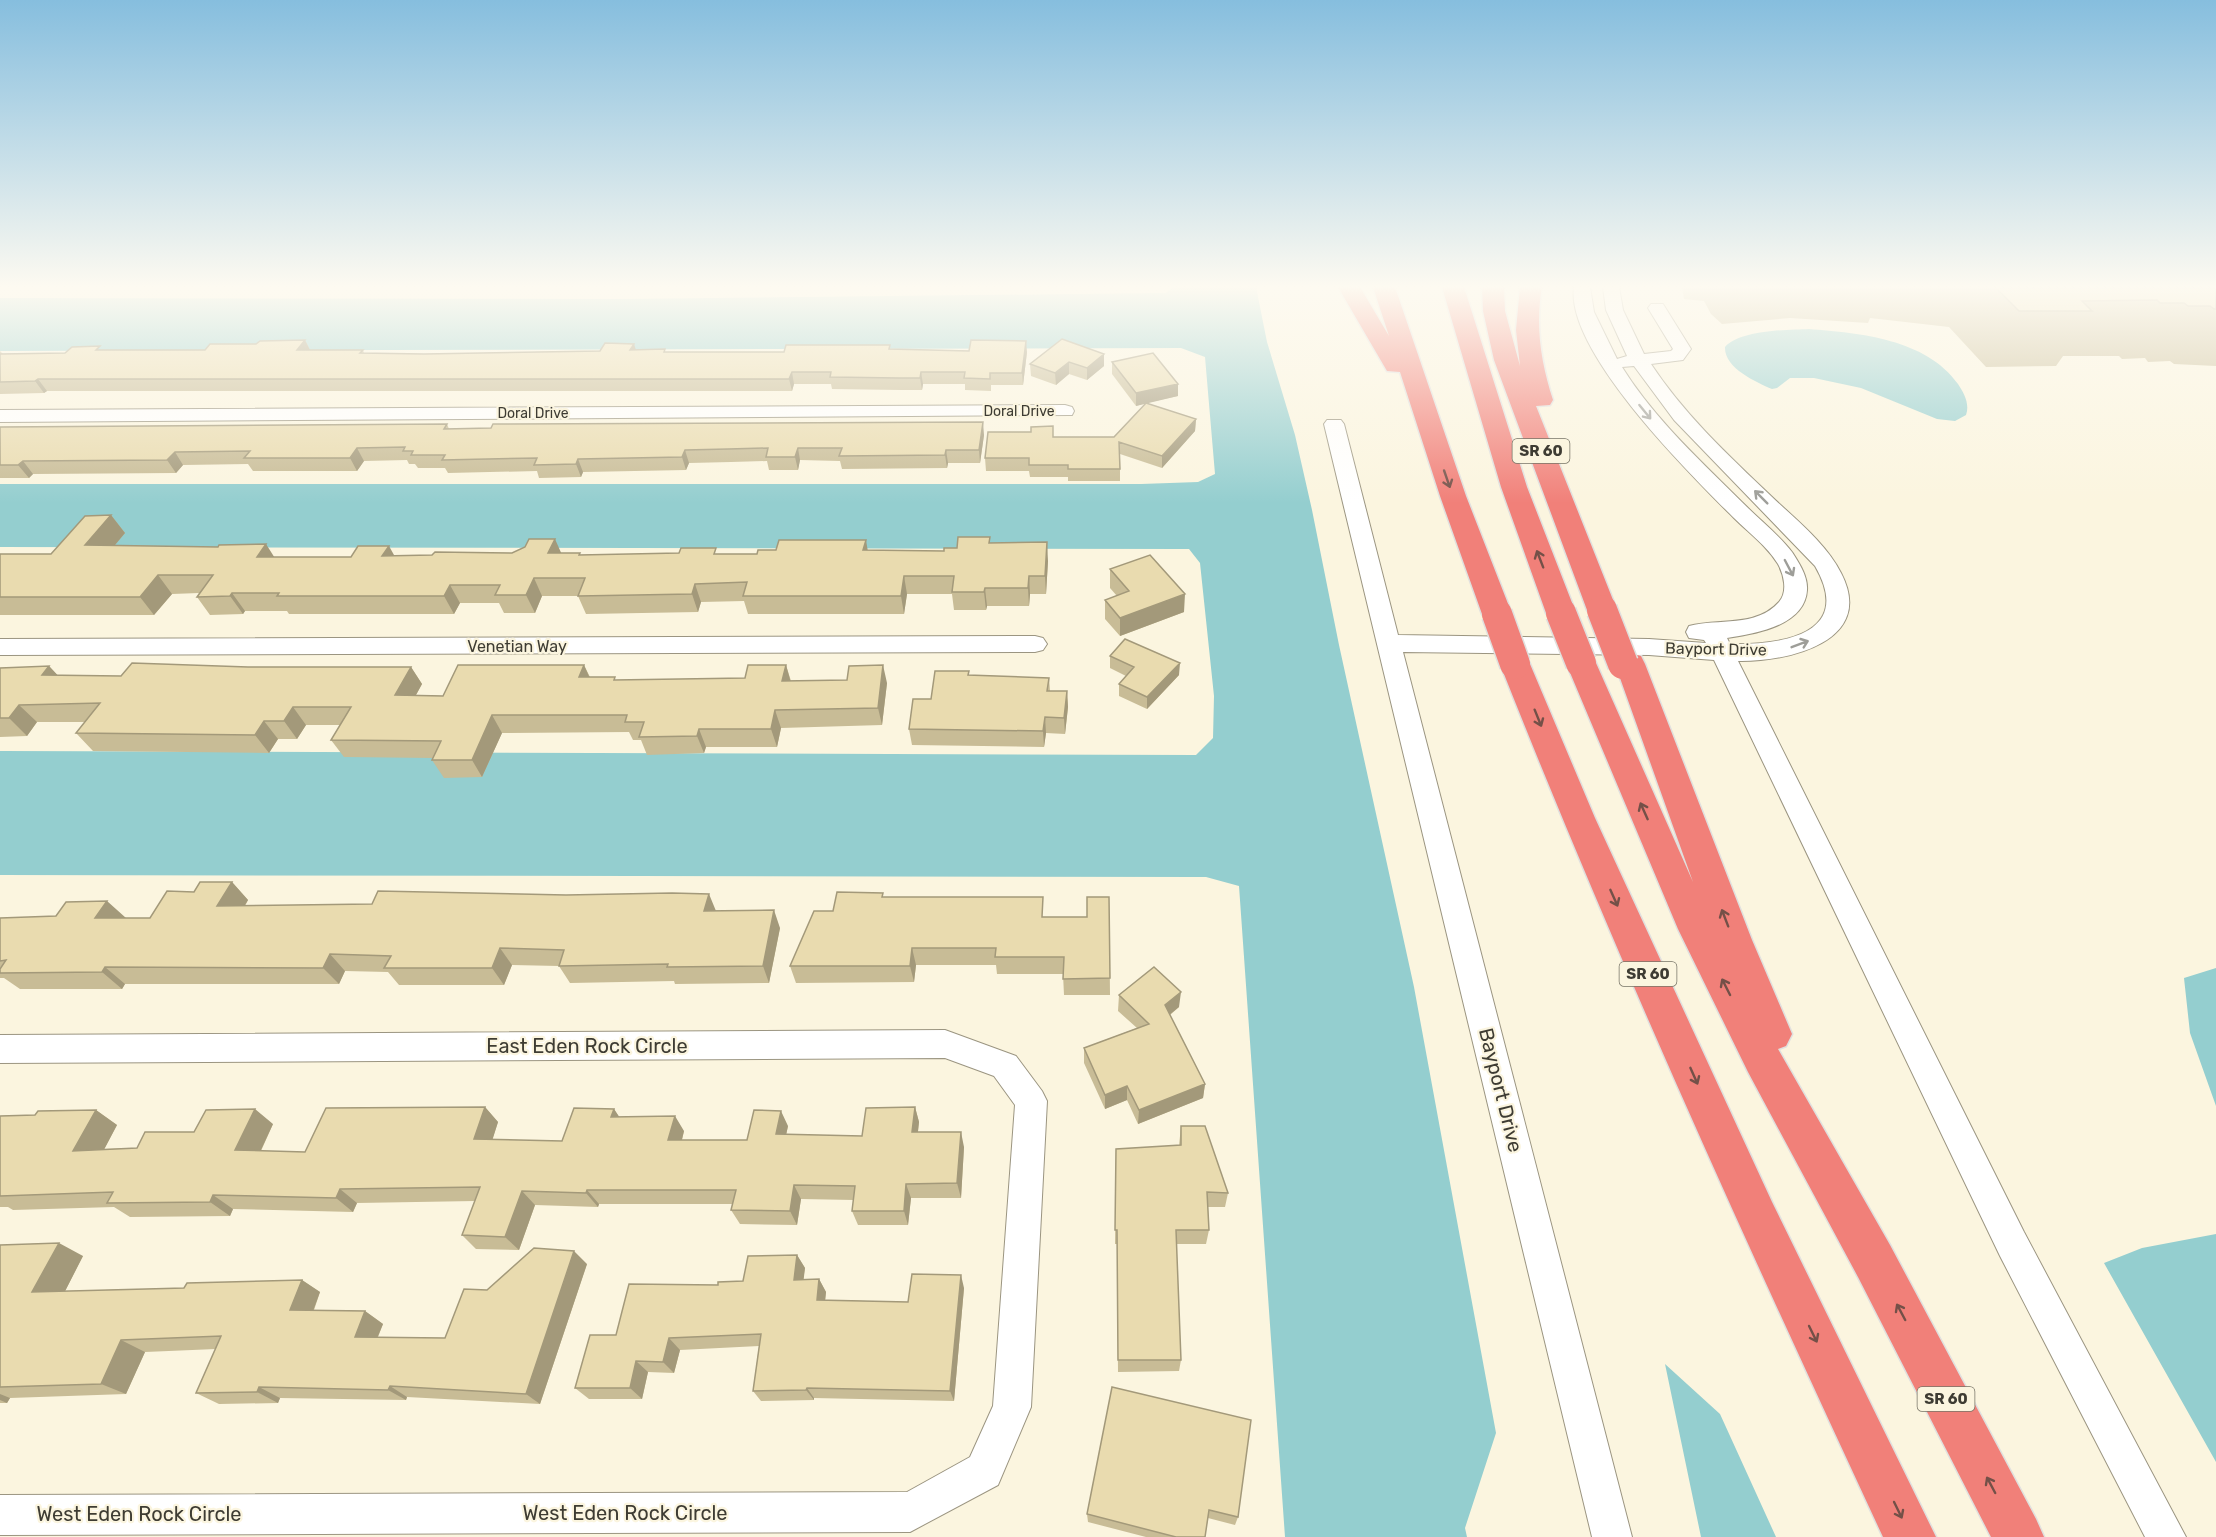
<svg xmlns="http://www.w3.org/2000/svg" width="2216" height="1537" viewBox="0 0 2216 1537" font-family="Rubik,sans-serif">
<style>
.water{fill:#94cecf}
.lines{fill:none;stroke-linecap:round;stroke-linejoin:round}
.minor-casing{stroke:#9b9581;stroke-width:2}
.highway-casing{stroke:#e0e0de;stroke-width:3}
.minor{fill:#fff;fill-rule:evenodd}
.highway{fill:#f18079;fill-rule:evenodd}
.highway-bridge-casing{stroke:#e0e0de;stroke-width:33;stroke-linecap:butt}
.highway-bridge{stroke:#f18079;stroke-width:30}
.wall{fill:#c8bc96}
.shaded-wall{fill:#a3997a}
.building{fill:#e9dbaf;stroke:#a3997a;stroke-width:1.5}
.oneway{stroke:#9e9e99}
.oneway2{stroke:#745048}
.labels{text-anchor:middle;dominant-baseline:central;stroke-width:4.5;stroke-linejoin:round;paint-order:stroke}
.far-street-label{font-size:14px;fill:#3e3c33;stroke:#fbf5df}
.shield{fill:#fbf5df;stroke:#777467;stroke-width:1.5}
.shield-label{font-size:15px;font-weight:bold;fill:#3e3c33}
.street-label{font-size:16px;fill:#3e3c33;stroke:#fbf5df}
.near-street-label{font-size:20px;fill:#3e3c33;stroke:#fbf5df}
</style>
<rect width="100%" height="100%" fill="#fbf5df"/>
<path class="water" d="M1173,287H1256L1267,342L1295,435L1312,510L1339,645L1414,987L1496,1433L1465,1528L1467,1537H1285L1239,886L1206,877L0,875V751L1196,755L1213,738L1214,696L1200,563L1189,549L0,547V484H1141L1198,482L1215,474L1205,357L1181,348L0,351V298L619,299L1166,293Z
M1809,329C1860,333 1926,339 1958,384C1964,393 1970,404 1966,415L1955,421L1937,419L1861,388L1814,378H1790L1777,388L1772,389C1756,382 1724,368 1725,347C1741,330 1786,330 1809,329Z
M2216,968V1106L2190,1033L2184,978Z
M2216,1234V1462L2104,1263L2142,1248Z
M1665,1364L1720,1414L1776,1537H1701Z"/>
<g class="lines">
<g class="minor-casing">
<path id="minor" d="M1574,287H1590L1594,312L1617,359L1627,356L1606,310L1603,287H1619L1623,310L1644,354L1671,351L1673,349L1648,308L1651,304H1663L1691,349L1683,360L1651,364C1684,414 1728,455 1771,496C1795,519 1826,543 1841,573C1877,642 1787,662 1738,661L2024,1232L2186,1537H2145L2000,1256L1714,660L1649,655L1403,652L1632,1537H1592L1324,424L1327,420H1341L1344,424L1398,635L1649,639L1706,643L1704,640L1689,638L1686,632L1689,626C1718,618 1756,628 1779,602C1788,592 1784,575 1778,564C1767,546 1749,533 1734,518C1691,475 1565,351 1574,287ZM1634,366L1674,420L1815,566C1855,635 1781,645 1730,644L1727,638C1754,634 1805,626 1807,590C1808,576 1799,563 1792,552C1779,535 1762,522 1747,507C1703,463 1655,420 1622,367Z
M1065,405L1072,407L1074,411L1072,415L0,422V410Z
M1035,636L1043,638L1047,644L1043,650L1035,652L0,655V639Z
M945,1030L1016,1056L1042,1091L1047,1101L1031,1407L998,1485L910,1532L0,1535V1495L907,1492L970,1457L993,1406L1015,1105L994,1076L945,1058L0,1063V1035Z"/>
</g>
<g class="highway-casing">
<path id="highway" d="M1338,287H1360L1389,336L1373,287H1395L1466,496L1512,614L1507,621L1497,624L1487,621L1482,614L1440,496L1400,372L1387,371Z
M1442,287H1464L1527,487L1576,613L1571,620L1561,623L1551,620L1546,613L1501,487Z
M1482,287H1504L1505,311L1520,366L1516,330L1520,287H1542C1535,326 1541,363 1553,400L1550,405L1536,406L1617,610L1612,617L1602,620L1592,617L1587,610L1494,360L1483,311Z
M1581,652L1592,655L1596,663L1693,882L1615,664L1619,656L1630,653L1641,656L1645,664L1752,940L1792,1034L1786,1046L1778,1049L1890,1245L2036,1519L2044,1537H1991L1858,1277L1748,1072L1678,929L1566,663L1570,655Z
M1515,653L1526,656L1530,664L1595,818L1772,1202L1936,1537H1883C1749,1249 1617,960 1500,664L1504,656Z"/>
</g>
<use href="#minor" class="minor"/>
<use href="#highway" class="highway"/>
<g class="highway-bridge-casing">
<path id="highway-bridge" d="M1602,610L1623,664
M1561,613L1581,663
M1497,614L1515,664"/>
</g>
<use href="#highway-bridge" class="highway-bridge"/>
</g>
<path class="wall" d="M1682,287H2216V366L2174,364L2170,361L2148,362L2145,358L2122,359L2119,356H2063L2056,366L1986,367L1949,327L1870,318L1868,323L1790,318L1722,324L1711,314L1704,301L1684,299Z
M1062,339L1104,366L1087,380L1069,374L1056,385L1031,376L1030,364Z
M305,340L310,350H363L364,353L424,354L636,350L666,352H784L891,349L1027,352L1023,385H991V391L965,390V384H923L922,390H901L832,389L831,384H794L792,391H47L44,393L0,394V351L3,354L65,353L102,350H205L256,344Z
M1112,362L1178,384V396L1146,403L1196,419L1195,431L1162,468L1120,454V481H1068V477H1030L1029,471H986L985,458L1054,437H1114L1146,403L1136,406L1112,374Z
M447,424L449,429L984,435L980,463H948L947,468L842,469L840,461L800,460L798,470H769L767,461L731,462L689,463L686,470L583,472L581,477L539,478L537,471L448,473L445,468H418L415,464H409L407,460L364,461L357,471H253L248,464L183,465L176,473L33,474L29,478H0V427Z
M111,515L125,533L114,546L275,557H351L561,553L581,555L757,554L868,550L944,551L957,548L990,537V543L1048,561L1046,594H1030L1029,606H987L986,610H954L952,594H907L904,614H748L744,601L701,602L698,612L586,614L578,596H542L535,613H504L499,603H460L454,614H289L287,611H245L243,614L210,615L197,597L199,593L172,594L154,615H0V554H51Z
M1110,569L1184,612L1120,636L1105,619V600L1117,596L1110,588Z
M1110,656L1179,675L1147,709L1119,696V684L1126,676L1110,668Z
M584,665L590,677L616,680L745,678L786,665L791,681L887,683L882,725L781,728L777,747H706L704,753L647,755L641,740H633L629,732L502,733L482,777L444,778L432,760L433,758L344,757L331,740L340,725H306L297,739H278L269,753L93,751L76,733L86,722H37L27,736L0,737V668L49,666L58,676H121L248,667H411L422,684L416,695L443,696Z
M969,671V675L1049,678L1050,691H1067L1068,707L1065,734L1046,733L1044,747L912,745L909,729L931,699Z
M232,882L248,900L245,906L716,911L780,928L769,983L675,984L674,981L570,983L559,966L512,965L504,985H399L388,972L345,971L339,984H125L122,989H20L4,978H0V918H150L194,892Z
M884,897L1044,917H1087L1109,897L1110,995H1064L1063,974H997L996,965H916L914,982L796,983L790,966L833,911Z
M1119,995L1179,1007L1170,1015L1205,1084L1203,1098L1138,1124L1127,1100L1105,1109L1084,1063V1048L1137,1028L1118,1011Z
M485,1107L498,1122L492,1140L562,1141L614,1109L619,1117L684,1131L682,1140H747L788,1126L786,1135L862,1136L915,1107L919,1122L918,1132L964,1147L961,1198H911L908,1225H858L852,1211L854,1200L801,1199L797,1225L740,1224L731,1210L733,1204H599L598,1207L535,1205L519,1250L476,1249L462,1235L475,1201L357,1203L353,1212L233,1209L230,1216L130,1217L114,1207L13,1210L8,1207H0V1116L35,1115L96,1110L117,1125L104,1149L137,1148L194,1132L273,1124L261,1151L305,1152Z
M1181,1126L1228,1193L1225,1207H1208L1209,1230L1206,1244H1176L1181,1360L1179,1371L1118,1372L1117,1244H1115L1116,1149L1179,1146Z
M0,1245L83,1256L65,1291L184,1288L302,1280L320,1292L314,1310L365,1311L383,1324L378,1337L445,1338L487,1290L587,1264L540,1404L407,1397L406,1400L280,1398L278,1403L219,1404L196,1393L216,1349L145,1352L126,1394L10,1398L7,1403H0Z
M797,1255L805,1268L803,1280L819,1279L826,1292L825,1300L908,1302L964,1288L954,1401L814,1398V1400L761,1401L753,1391L759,1346L680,1350L674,1373L648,1372L642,1399H589L575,1388L616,1335L718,1285L743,1281Z
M1112,1387L1238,1517L1235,1525L1208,1518L1205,1537H1146L1088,1522L1087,1514Z"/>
<path class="shaded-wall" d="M305,340L311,352L297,350Z
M1026,341L1027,352L1023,385L1022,373Z
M634,344L638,356L630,350Z
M1104,354V366L1087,380V368Z
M1069,362V374L1056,385L1055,373Z
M792,372L794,384L792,391L789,379Z
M921,372L923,384L922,390L920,378Z
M38,379L47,391L44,393L35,381Z
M1178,384V396L1136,406V393Z
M1196,419L1195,431L1162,468V456Z
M983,422L984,435L980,463L979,450Z
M357,448L364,461L357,471L350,458Z
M798,448L800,460L798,470L795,457Z
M685,450L689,463L686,470L682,457Z
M946,450L948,463L947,468L945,455Z
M175,452L183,465L176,473L167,460Z
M578,459L583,472L581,477L576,464Z
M23,461L33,474L29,478L18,465Z
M111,515L125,533L100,563L85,545Z
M555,539L563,557L548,553Z
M866,540L869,558L863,550Z
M1047,542L1048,561L1046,594L1045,576Z
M266,544L278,563L257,557Z
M389,546L399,564L382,556Z
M158,575L172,594L154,615L140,597Z
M904,576L907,594L904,614L901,596Z
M1029,576L1030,594L1029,606L1028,588Z
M534,578L542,596L535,613L526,595Z
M695,584L701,602L698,612L692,594Z
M450,585L460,603L454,614L444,596Z
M985,588L987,606L986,610L984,592Z
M232,593L245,611L243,614L230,596Z
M1185,594L1184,612L1120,636V618Z
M1180,663L1179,675L1147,709V697Z
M584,665L592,683L579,677Z
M786,665L791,683L782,681Z
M883,665L887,683L882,725L878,708Z
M49,666L66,684L42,675Z
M411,667L422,684L406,713L395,695Z
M1067,691L1068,707L1065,734L1064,718Z
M19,705L37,722L27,736L9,718Z
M293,707L306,725L297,739L284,721Z
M775,710L781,728L777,747L771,729Z
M492,715L502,733L482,777L472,760Z
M1045,717L1046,733L1044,747L1043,731Z
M264,721L278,739L269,753L255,735Z
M699,729L706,747L704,753L697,736Z
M232,882L248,900L234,923L217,906Z
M709,894L716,911H704Z
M107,901L126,918H95Z
M774,910L780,928L769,983L763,966Z
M500,948L512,965L504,985L492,968Z
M912,948L916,965L914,982L910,966Z
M330,954L345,971L339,984L323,968Z
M105,967L125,984L122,989L102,972Z
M1181,992L1179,1007L1163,1020L1165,1005Z
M1205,1084L1203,1098L1138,1124L1139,1110Z
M1127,1086V1100L1105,1109V1095Z
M485,1107L498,1122L488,1154L474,1139Z
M915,1107L919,1122L916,1147L912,1132Z
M255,1109L273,1124L254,1165L235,1150Z
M614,1109L624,1124L611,1117Z
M96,1110L117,1125L96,1165L73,1151Z
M781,1111L788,1126L783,1149L776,1134Z
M675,1116L684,1131L678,1155L668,1140Z
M961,1132L964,1147L961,1198L957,1183Z
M906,1184L911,1198L908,1225L904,1211Z
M794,1185L801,1199L797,1225L790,1211Z
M340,1189L357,1203L353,1212L336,1198Z
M587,1190L599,1204L598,1207L586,1193Z
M522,1191L535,1205L519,1250L505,1237Z
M213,1195L233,1209L230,1216L210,1202Z
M59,1243L83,1256L58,1305L32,1292Z
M574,1251L587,1264L540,1404L526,1394Z
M797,1255L805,1268L802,1293L794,1280Z
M961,1275L964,1288L954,1401L950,1391Z
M819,1279L826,1292L824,1312L817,1300Z
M302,1280L320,1292L309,1322L290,1310Z
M365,1311L383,1324L373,1348L355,1337Z
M669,1338L680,1350L674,1373L663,1362Z
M121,1340L145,1352L126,1394L101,1384Z
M636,1361L648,1372L642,1399L630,1388Z
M390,1386L407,1397L406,1400L388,1390Z
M259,1387L280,1398L278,1403L257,1392Z
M807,1388L814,1398V1400L806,1390Z
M0,1394L10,1398L7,1403L0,1400Z"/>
<path class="building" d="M1995,287H2216V309H2214L2210,306H2188L2184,303H2160L2157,300L2082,301L2092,311H2019Z
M1062,339L1104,354L1087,368L1069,362L1055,373L1030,364Z
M305,340L297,350H363L360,353L424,354L600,351L605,343L634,344L630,350L665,349L664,352H784L786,345H890L889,349L969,351L971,340L1026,341L1022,373H990V379L964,378L965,372H921L920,378H899L830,377L831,372H792L789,379H38L35,381L0,382V354L65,353L72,347L100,346L96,350H205L210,344H256L260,341Z
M1153,353L1178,384L1136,393L1112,362Z
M1146,403L1196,419L1162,456L1119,442L1120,469H1068V465H1029V458H985L988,432H1031V427L1053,426V437H1114Z
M983,422L979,450H946L945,455L839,456L842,448H798L795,457H766L768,448L728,449L685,450L682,457L578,459L576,464L534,465L537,458L442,460L445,455H411L413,451H403L405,447L357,448L350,458H244L250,451L175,452L167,460L23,461L18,465H0V427L447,424L444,429L491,428L493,424Z
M111,515L85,545L218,547L219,545L266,544L257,557H351L358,546H389L382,556L432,555L435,552L512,553L525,547L529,539H555L548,553H580L579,555L679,553L681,548H716L714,554H757L758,550H776L779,540H866L863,550L944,551V548H957L958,537H990L989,543L1047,542L1045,576H1029L1028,588H985L984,592H952L954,576H904L901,596H743L747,582L695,584L692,594L578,596L585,578H534L526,595H495L500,585H450L444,596H277L279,593H232L230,596L197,597L213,575H158L140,597H0V554H51L85,516Z
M1150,555L1185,594L1120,618L1105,600L1129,591L1110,569Z
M1125,639L1180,663L1147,697L1119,684L1134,667L1110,656Z
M132,663L248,667H411L395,695L443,696L458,665H584L579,677H615L614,680L745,678L748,665H786L782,681L847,680L849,666L883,665L878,708L775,710L771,729H699L697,736L639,737L644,722H625L627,715H492L472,760H432L441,741L331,740L351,707H293L284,721H264L255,735L76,733L100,703L19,705L9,718H0V668L49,666L42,675L121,676Z
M935,671H969L968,675L1049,678L1047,691H1067L1064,718L1045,717L1043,731L909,729L913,699H931Z
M200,882H232L217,906L372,904L378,891L566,895L672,893L709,894L704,911L774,910L763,966L667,967L668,964L559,966L564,950L500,948L492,968H384L391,956L330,954L323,968L105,967L102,972L0,973V969L6,960L0,961V918L56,916L66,902L107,901L95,918H150L167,891L194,892Z
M837,892L883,893L882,897H1043L1042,917H1087V897H1109L1110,978L1063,979L1064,957H995L996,948H912L910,966H790L814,911H833Z
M1154,967L1181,992L1165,1005L1205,1084L1139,1110L1127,1086L1105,1095L1084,1048L1149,1024L1119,995Z
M485,1107L474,1139L562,1141L574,1108L614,1109L611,1117L675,1116L668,1140H747L754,1110L781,1111L776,1134L862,1136L866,1108L915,1107L912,1132H961L957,1183L906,1184L904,1211H852L855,1186L794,1185L790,1211L731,1210L736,1190H587L586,1193L522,1191L505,1237L462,1235L480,1187L340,1189L336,1198L213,1195L210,1202L107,1203L113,1192L0,1196V1116L35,1115L38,1111L96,1110L73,1151L137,1148L145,1132H194L206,1110L255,1109L235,1150L305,1152L326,1108Z
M1181,1126H1205L1228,1193L1207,1192L1209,1230H1176L1181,1360H1118L1117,1230H1115L1116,1149L1181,1145Z
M59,1243L32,1292L184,1288L187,1283L302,1280L290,1310L365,1311L355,1337L445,1338L464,1289L487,1290L534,1248L574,1251L526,1394L390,1386L388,1390L259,1387L257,1392L196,1393L221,1336L121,1340L101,1384L0,1387V1245Z
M797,1255L794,1280L819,1279L817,1300L908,1302L912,1274L961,1275L950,1391L807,1388L806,1390L753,1391L761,1334L669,1338L663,1362L636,1361L630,1388H575L590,1335H616L629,1284L718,1285V1282L743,1281L748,1256Z
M1112,1387L1251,1420L1238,1517L1209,1510L1205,1537H1176L1087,1514Z"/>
<defs><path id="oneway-shaft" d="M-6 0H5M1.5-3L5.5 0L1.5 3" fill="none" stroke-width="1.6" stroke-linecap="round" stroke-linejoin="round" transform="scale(1.5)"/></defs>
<g class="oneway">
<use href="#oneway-shaft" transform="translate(1645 412) rotate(51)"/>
<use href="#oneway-shaft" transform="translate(1761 497) rotate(-135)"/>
<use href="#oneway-shaft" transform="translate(1789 568) rotate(62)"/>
<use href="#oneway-shaft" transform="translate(1800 644) rotate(-21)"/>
</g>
<g class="oneway2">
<use href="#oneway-shaft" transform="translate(1447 479) rotate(71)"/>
<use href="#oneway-shaft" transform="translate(1540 559) rotate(-111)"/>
<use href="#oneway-shaft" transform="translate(1538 718) rotate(68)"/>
<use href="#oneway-shaft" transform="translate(1644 811) rotate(-114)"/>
<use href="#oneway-shaft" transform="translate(1614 898) rotate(66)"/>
<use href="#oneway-shaft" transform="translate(1725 918) rotate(-111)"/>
<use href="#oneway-shaft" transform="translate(1726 987) rotate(-117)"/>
<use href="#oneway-shaft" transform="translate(1694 1076) rotate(66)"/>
<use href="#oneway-shaft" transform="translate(1901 1312) rotate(-118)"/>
<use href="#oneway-shaft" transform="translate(1813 1334) rotate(64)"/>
<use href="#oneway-shaft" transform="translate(1991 1485) rotate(-118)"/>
<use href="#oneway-shaft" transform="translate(1898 1510) rotate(64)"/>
</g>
<linearGradient id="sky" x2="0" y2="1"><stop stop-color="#86bede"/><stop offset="0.57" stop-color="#fdfaf1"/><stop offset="1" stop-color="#fdfaf1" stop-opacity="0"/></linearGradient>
<rect width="2216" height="503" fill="url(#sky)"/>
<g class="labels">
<g class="far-street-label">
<text x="1019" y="411">Doral Drive</text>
<text x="533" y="413">Doral Drive</text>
</g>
<g class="shield">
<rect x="1512.5" y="439" width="57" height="24" rx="4.5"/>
<rect x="1619.5" y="962" width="57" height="24" rx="4.5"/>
<rect x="1917.5" y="1387" width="57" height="24" rx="4.5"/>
</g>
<g class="shield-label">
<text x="1541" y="451">SR 60</text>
<text x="1648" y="974">SR 60</text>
<text x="1946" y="1399">SR 60</text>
</g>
<g class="street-label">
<text x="517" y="646">Venetian Way</text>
<text transform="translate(1716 649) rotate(1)">Bayport Drive</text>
</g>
<g class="near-street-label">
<text x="587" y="1046">East Eden Rock Circle</text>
<text transform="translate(1501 1090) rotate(76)">Bayport Drive</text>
<text x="625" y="1513">West Eden Rock Circle</text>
<text x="139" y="1514">West Eden Rock Circle</text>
</g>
</g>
</svg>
